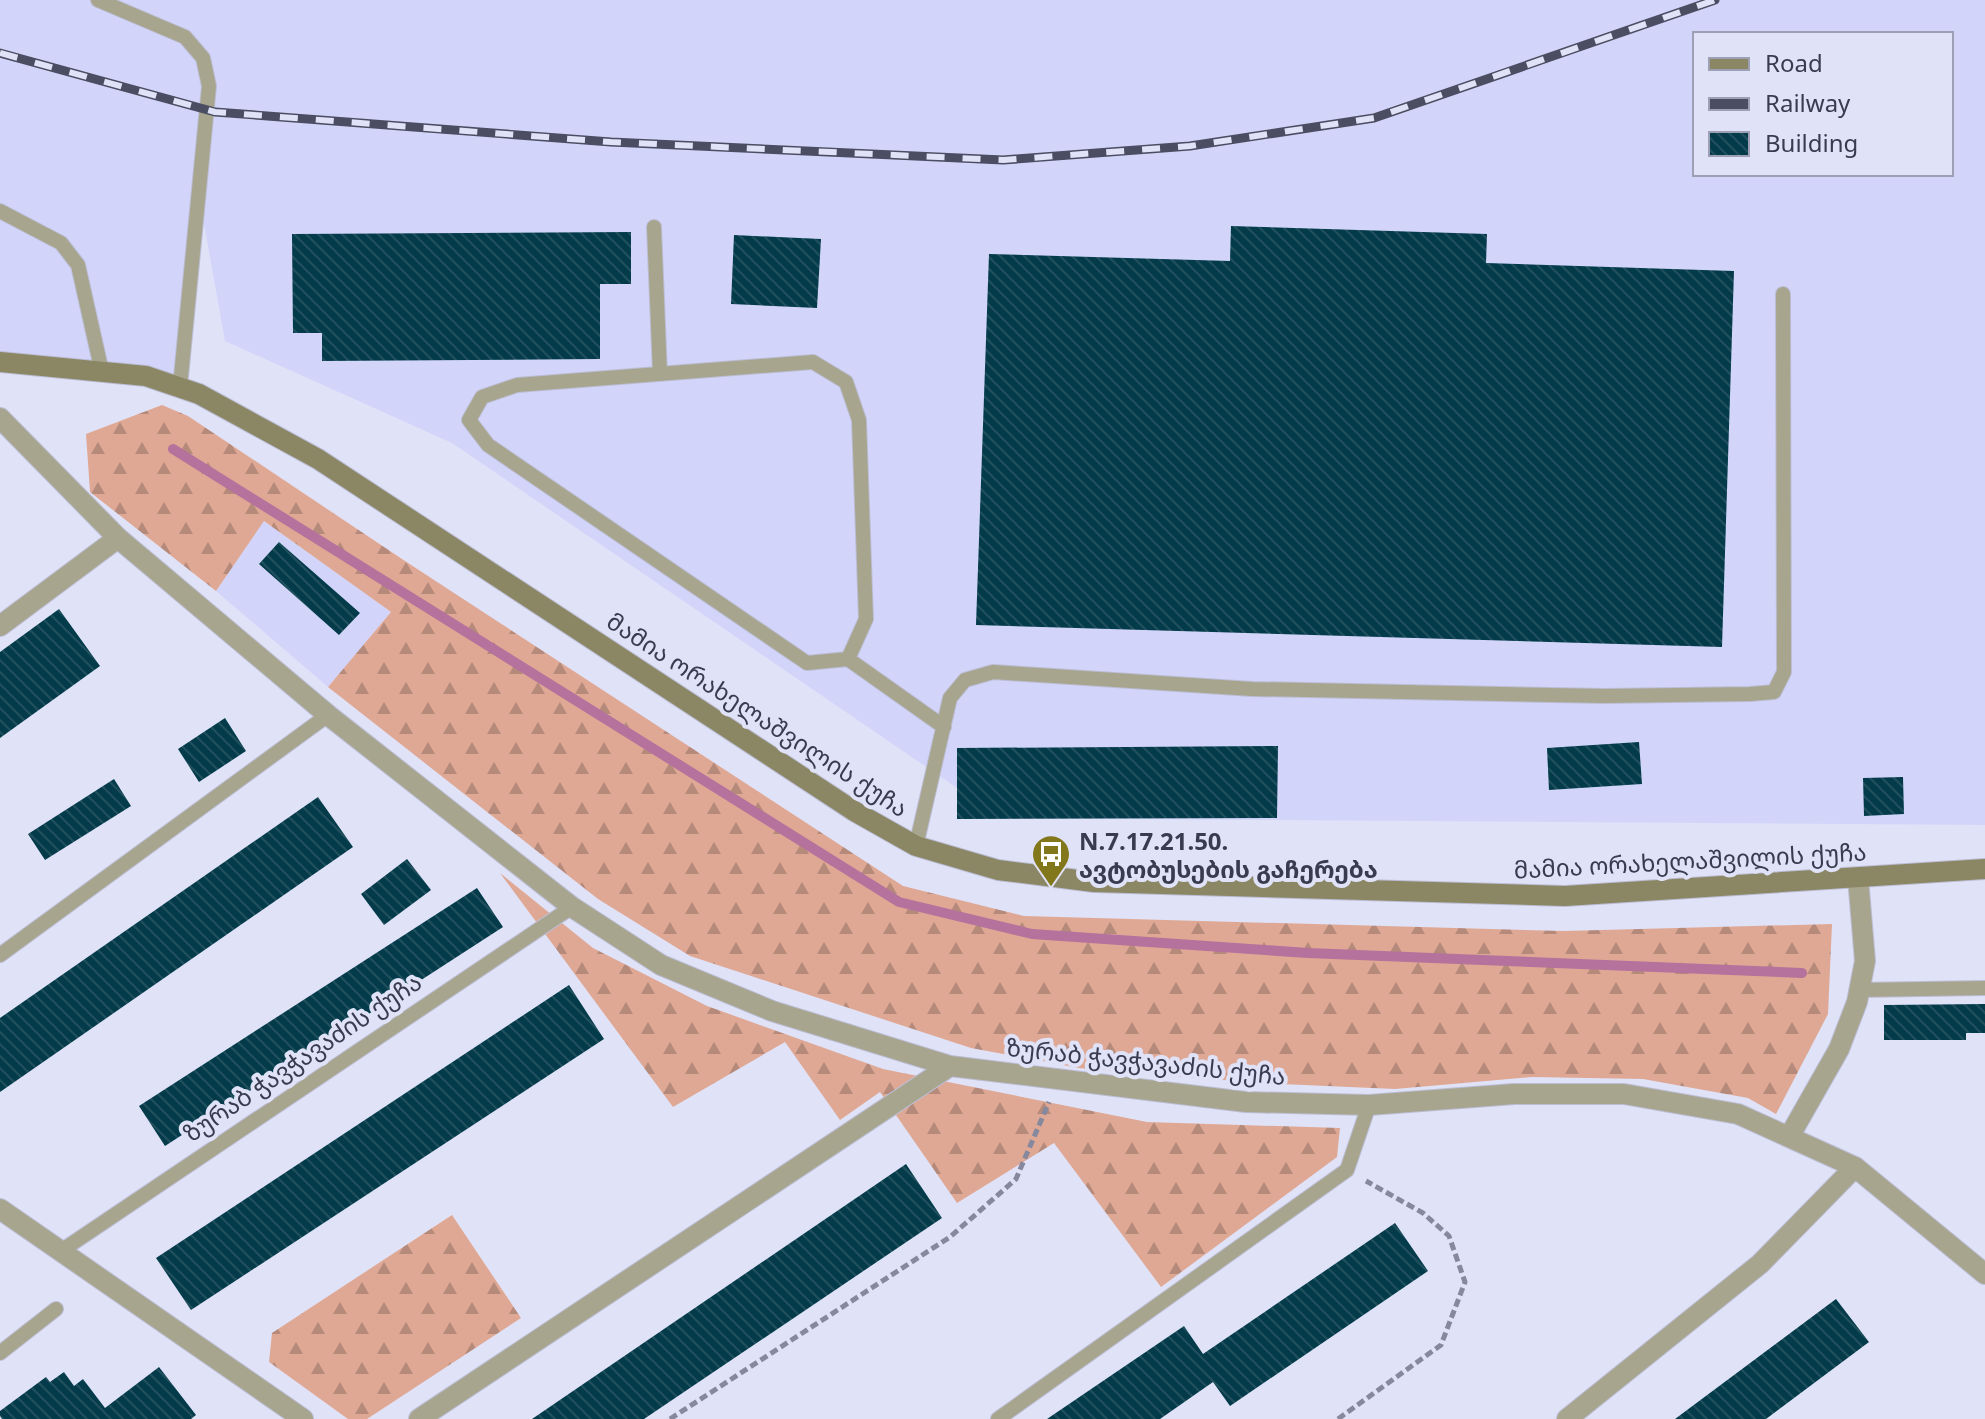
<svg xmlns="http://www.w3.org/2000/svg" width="1985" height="1419" viewBox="0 0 1985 1419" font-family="'Noto Sans','Noto Sans Georgian',sans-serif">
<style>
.built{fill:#d2d5f9;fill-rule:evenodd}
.forest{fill:url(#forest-firs)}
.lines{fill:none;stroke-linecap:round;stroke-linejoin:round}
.stream{stroke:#b4729c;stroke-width:10}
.building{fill:url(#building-back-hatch)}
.lane-casing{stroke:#bbbdd3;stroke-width:16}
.street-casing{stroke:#bbbdd3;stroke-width:22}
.secondary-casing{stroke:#bbbdd3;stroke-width:22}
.path{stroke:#86889e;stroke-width:5;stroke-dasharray:8 4;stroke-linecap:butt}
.lane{stroke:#a8a58e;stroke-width:14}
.street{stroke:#a8a58e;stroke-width:20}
.secondary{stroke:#8b8664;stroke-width:20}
.rail-casing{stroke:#4b4d62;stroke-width:9}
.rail{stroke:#e0e2f8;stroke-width:6;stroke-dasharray:18;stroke-linecap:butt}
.labels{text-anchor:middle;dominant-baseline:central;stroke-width:8;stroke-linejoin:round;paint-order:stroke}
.street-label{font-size:24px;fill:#393b50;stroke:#e0e2f8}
.poi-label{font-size:24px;font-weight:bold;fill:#393b50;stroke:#e0e2f8;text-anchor:start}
</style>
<defs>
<pattern id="forest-firs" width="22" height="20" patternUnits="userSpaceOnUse" patternTransform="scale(2)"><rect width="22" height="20" fill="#dfa894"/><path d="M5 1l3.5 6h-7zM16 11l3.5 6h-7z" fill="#b68a7b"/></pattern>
<pattern id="building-back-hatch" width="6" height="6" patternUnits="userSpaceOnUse" patternTransform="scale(2)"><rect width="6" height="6" fill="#043b4a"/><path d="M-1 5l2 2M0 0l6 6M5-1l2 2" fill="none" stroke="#21505d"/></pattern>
</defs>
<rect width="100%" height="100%" fill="#e0e2f8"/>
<path class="built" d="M0,0H1985V825L1001,818L452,443L225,341L199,196L180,387L0,362ZM1695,34H1951V174H1695Z
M264,521L391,612L328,687L216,591Z"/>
<path class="forest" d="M162,405L188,416L405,561L903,886L1024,916L1564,931L1832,924L1828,1014L1776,1114L1748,1098L1643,1079L1532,1077L1395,1089L1259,1083L1079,1068L971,1048L690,956L598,899L328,687L391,612L264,521L216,591L90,492L86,434Z
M500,873L593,948L707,1006L883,1069L1147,1122L1340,1128L1337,1157L1161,1287L1054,1143L957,1203L880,1092L840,1120L785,1042L673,1107Z
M452,1215L521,1318L367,1419H348L269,1362L272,1333Z"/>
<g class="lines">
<path class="stream" d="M173,449L899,902L1032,934L1308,953L1802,973"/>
</g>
<path class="building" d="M1231,226L1487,234L1486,263L1734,271L1722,647L976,625L989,254L1230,261Z
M631,232V284H600V359L322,361V333H293L292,234Z
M734,235L821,239L817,308L731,304Z
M279,542L360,613L339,635L259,564Z
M59,609L100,666L0,738V652Z
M225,718L246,751L199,782L178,749Z
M1639,742L1642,784L1549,790L1547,748Z
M1278,746L1277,818L957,819V748Z
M1903,777L1904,814L1864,816L1863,778Z
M114,779L131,806L45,860L28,834Z
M318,797L353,847L0,1092V1018Z
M407,859L431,890L384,925L361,894Z
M477,888L503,927L165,1146L139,1106Z
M569,985L604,1039L191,1310L156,1258Z
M1985,1004V1033H1966V1040H1884V1005Z
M906,1164L942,1218L644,1419H532Z
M1395,1223L1428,1271L1230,1406L1213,1382L1160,1419H1047L1184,1326L1203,1354Z
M1836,1299L1869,1342L1766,1419H1675Z
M159,1367L196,1415L191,1419H2L0,1416V1411L46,1377L50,1382L64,1372L74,1386L83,1379L105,1408Z"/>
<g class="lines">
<g class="lane-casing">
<path id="lane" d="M98,0L185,37L203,58L209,86L180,387
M0,211L61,243L78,265L102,372
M654,227L660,374
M813,362L846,382L859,420L866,619L848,659L807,663L488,445L469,420L482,397L517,385Z
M848,659L944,727
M916,846L950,698L965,680L993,672L1252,689L1605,696L1750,694L1774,692L1784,672L1783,294
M0,955L328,715
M1859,990L1985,988
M61,1251L572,907
M0,1353L56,1309
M998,1419L1347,1170L1369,1105"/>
</g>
<g class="street-casing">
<path id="street" d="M0,418L118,538L328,715L572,907L661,965L772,1011L950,1066L1246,1102L1369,1105L1514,1094H1624L1738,1114L1855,1167L1985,1274
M0,626L118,538
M1789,1137L1839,1049L1857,1002L1865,961L1858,878
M0,1209L303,1419
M419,1419L950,1066
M1567,1419L1760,1264L1855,1167"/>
</g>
<g class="secondary-casing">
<path id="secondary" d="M0,362L146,376L199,394L318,459L854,811L916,846L998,870L1094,882L1565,896L1985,869"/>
</g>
<path class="path" d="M670,1419L950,1237L1016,1179L1049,1102
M1338,1419L1441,1345L1465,1282L1449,1236L1423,1213L1366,1181"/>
<use href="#lane" class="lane"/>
<use href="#street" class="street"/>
<use href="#secondary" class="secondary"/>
<g class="rail-casing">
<path id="rail" d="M0,53L215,112L611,142L1003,160L1190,146L1374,118L1715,0"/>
</g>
<use href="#rail" class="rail"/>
</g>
<defs>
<g id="bus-pin" transform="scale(2)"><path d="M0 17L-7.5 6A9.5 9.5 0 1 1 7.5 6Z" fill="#83771c" stroke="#e0e2f8"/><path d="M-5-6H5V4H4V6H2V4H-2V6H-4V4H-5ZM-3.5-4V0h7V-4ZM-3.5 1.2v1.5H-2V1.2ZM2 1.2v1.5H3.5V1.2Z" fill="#fff"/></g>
</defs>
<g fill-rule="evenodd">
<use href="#bus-pin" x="1051" y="854"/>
</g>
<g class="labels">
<g class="street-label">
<text transform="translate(758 714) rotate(33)">მამია ორახელაშვილის ქუჩა</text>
<text transform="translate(1690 860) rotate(-3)">მამია ორახელაშვილის ქუჩა</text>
<text transform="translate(302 1057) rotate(-34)">ზურაბ ჭავჭავაძის ქუჩა</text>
<text transform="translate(1146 1061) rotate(6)">ზურაბ ჭავჭავაძის ქუჩა</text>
</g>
<g class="poi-label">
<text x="1079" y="840">N.7.17.21.50.<tspan x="1079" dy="28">ავტობუსების გაჩერება</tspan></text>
</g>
</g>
<rect x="1693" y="32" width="260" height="144" fill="#e0e2f8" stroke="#9d9fb5" stroke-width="2"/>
<rect x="1709" y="58" width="40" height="12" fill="#8b8664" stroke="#9d9fb5" stroke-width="2"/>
<text x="1765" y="72" font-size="24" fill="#393b50">Road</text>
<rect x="1709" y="98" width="40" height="12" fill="#4b4d62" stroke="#9d9fb5" stroke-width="2"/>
<text x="1765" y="112" font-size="24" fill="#393b50">Railway</text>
<rect x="1709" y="132" width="40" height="24" fill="url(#building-back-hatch)" stroke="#9d9fb5" stroke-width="2"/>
<text x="1765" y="152" font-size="24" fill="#393b50">Building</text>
</svg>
